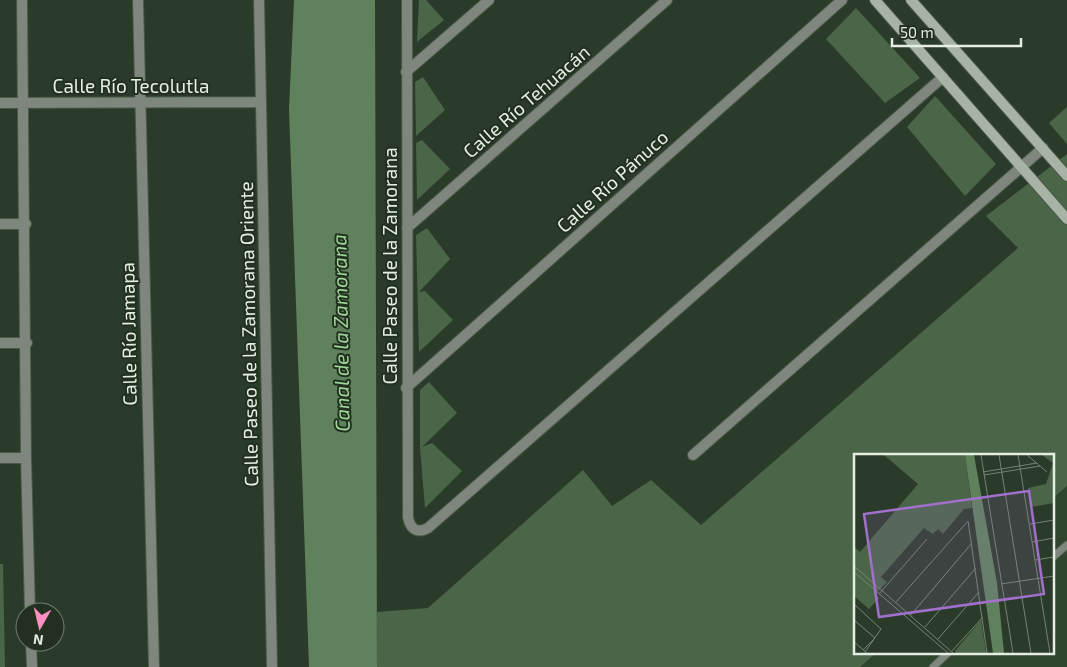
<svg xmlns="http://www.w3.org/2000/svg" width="1067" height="667" viewBox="0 0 1067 667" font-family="'Exo 2',sans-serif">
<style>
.built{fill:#30452e}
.green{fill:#4b6549}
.water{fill:#5f825c}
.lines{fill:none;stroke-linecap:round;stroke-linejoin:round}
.lane-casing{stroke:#495847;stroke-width:9}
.street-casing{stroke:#495847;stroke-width:12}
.secondary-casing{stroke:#495847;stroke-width:12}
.lane{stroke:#7e867d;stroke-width:7}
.street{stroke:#7e867d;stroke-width:10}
.secondary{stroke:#a6b3a5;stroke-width:10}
.labels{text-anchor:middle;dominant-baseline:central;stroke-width:4;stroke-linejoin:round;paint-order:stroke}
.street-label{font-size:19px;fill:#e4eee3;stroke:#21301f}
.water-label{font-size:20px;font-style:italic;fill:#a0d69a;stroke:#21301f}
.inset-road{fill:none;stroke:#758373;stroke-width:1}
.view{fill:#a070cc;fill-opacity:0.15;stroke:#a070cc;stroke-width:2.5}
.inset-edge{fill:none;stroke:#e4eee3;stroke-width:2.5}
</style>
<rect width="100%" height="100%" fill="#2b3b29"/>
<path class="built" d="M1067,486V667H860L876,653H1053V498Z"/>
<path class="green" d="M419,0H426L444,20L417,42Z
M856,8L920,78L885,103L826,39Z
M423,77L445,110L416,136L415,82Z
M935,96L996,164L965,196L907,127Z
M1067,107V144L1049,123Z
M422,140L450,169L417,200L416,143Z
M1067,154V486L1053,498V456H856V653H876L860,667H377V612L428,608L583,470L612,506L651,480L701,525L1018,248L986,216Z
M427,228L450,259L419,292L425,291L453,320L419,352L416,235Z
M429,382L457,413L422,447L432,443L462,471L425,508L420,448V390Z
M0,564H3L5,667H0Z"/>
<path class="water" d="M294,0H375L377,667H309L289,109Z"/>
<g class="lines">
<g class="lane-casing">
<path id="lane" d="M1053,557L1067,545
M933,667L948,653"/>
</g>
<g class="street-casing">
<path id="street" d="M22,0L26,458L30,612
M138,0L154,667
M259,0L272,667
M407,0L408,517C410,529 417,534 428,528L943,77
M406,72L489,0
M0,103L261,102
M0,224H26
M407,228L667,0
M0,343H27
M406,388L842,0
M693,455L1043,148
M0,458H26
M31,642L32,667"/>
</g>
<g class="secondary-casing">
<path id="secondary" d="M875,0L1067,219
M911,0L1067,176"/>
</g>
<use href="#lane" class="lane"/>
<use href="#street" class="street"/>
<use href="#secondary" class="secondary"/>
</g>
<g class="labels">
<g class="street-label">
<text x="131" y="85">Calle Río Tecolutla</text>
<text transform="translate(526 101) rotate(-41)">Calle Río Tehuacán</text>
<text transform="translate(612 181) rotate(-42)">Calle Río Pánuco</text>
<text transform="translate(389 266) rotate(-90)">Calle Paseo de la Zamorana</text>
<text transform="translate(128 334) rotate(-91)">Calle Río Jamapa</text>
<text transform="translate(248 334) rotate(-91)">Calle Paseo de la Zamorana Oriente</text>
</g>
<g class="water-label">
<text transform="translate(340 333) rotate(-91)">Canal de la Zamorana</text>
</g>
</g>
<g transform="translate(854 454)">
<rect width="200" height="200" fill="#2b3b29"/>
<path d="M30,1H111L118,54L110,55L89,80L84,75L79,80L70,74L27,123L33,128L21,140L25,144L15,155L0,142V93L6,98L64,30ZM188,1H200V49L177,53L174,34L192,30L199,9ZM127,166L132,199H102L101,197Z" fill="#4b6549"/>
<path d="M111,1H120L143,129L150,199H139Z" fill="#5f825c"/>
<path class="inset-road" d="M127,1L159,199M145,1L177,199M164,1L196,199M173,1L193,18M129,18L183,9M130,21L186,12M176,70L200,66M178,88L200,84M181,106L200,103M0,112L99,199M0,118L94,199M147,130L200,122M25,140L73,85M42,148L114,67L133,199M0,150L27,175L11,198M56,162L118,89M0,166L21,184M71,173L122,114M84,185L125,138M0,188L13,199M9,196L21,184M98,197L129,163"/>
<path class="view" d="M175,37L190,140L25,163L10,60Z"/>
<rect width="200" height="200" class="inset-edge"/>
</g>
<g transform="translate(40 627) rotate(188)"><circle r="24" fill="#21301f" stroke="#6f7c6d"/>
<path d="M0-4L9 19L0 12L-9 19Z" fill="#fc8fc1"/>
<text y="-8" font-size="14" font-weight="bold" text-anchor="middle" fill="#e4eee3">N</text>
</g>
<path d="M892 38v8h129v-8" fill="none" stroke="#e4eee3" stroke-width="2.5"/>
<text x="900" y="38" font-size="15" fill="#e4eee3" stroke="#21301f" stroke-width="4" paint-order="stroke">50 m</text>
</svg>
